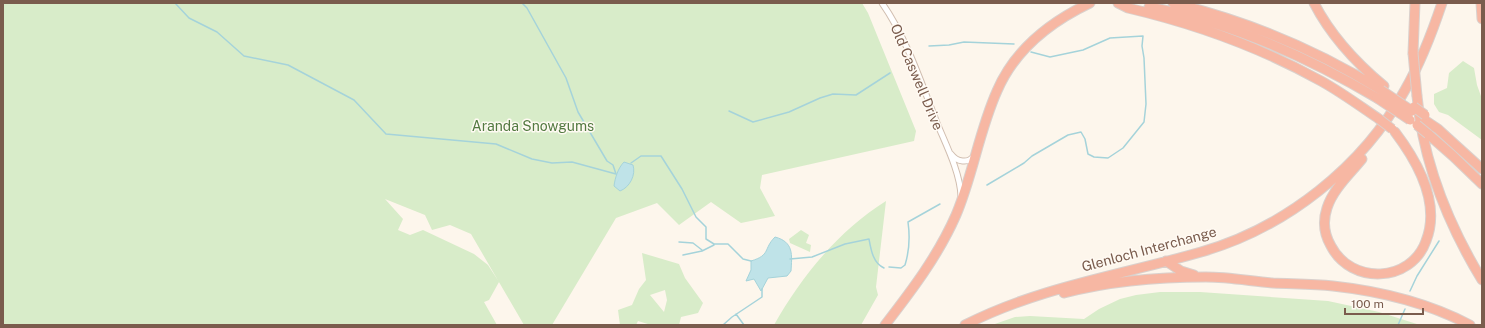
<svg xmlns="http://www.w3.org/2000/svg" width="1485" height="328" viewBox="0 0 1485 328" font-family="'Public Sans',sans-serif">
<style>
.green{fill:#d8ecc9;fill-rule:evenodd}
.water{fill:#bfe3e8;stroke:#a5d3da}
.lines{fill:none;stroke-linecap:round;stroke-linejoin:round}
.stream{stroke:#a5d3da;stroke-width:1.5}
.minor-casing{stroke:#d1beb0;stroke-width:7}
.motorway-casing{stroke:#dad1cd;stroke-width:11}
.minor{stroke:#fff;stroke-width:5}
.motorway{stroke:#f7b7a3;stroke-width:9}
.motorway-bridge-casing{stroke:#dad1cd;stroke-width:11;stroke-linecap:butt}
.motorway-bridge{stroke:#f7b7a3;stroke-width:9}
.labels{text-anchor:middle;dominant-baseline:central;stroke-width:3;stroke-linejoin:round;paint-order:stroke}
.street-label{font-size:14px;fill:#7a5c4d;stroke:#fffaf3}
.park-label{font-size:14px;fill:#537a41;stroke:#fffaf3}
</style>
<rect width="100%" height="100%" fill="#fdf6ec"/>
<path class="green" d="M3,3H862L868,13L916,131L914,141L762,175L760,188L775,216L741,223L711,202L679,225L657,203L616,218L552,325H524L471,234L450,225L432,230L425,215L385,199L403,219L398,230L410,235L423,230L474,254L488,265L499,282L489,300L484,302L497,325H3Z
M1463,61L1474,68L1477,85L1482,99V140L1448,115L1439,112L1434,104V94L1447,88L1449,73Z
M886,201L876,287L878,295L861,325H774C801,277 839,230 886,201Z
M801,230L809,235L806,243L811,245L810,252L790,243L789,239Z
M642,253L679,264L685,278L703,303L698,313L681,317L679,325H651L638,321L636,325H620L618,310L632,305L639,289L646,280ZM665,290L667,300L664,312L650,295Z
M1160,292H1200L1328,301L1379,312L1420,325H992L1015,317L1030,316L1084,319L1099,309L1120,299L1136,295Z"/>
<path class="water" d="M624,162L633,165C636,175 630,187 620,191L614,186C615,178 618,168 624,162Z
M775,237C794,242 792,255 791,271L787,276L768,278L761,291L754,279L746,281L751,270V261C771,255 763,249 775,237Z"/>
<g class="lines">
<path class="stream" d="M175,3L189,18L217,32L244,56L288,65L354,100L386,134L496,144L532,159L552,163L572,162L616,174
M522,3L527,8L566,78L578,112L607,161L613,165L616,174
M929,46L949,45L964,42L1014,44
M729,111L753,122L789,112L820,98L833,94L856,95L890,73
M631,163L641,156H661L682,189L696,217L706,227V239L714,244H728L743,259L751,261
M987,185L1024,163L1032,156L1068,135L1081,132L1085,139L1088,154L1094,157L1108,158L1123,148L1144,122L1146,104L1144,58L1142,46L1143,36L1110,38L1083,50L1050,57L1031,52
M679,242L693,243L702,250
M683,255L702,251L714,245
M790,259L812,257L845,244L869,239C871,250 873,263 884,268
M889,267L901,268L905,265C909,252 910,236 908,222L940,204
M1410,291L1417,276L1439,241
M736,314L744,325
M723,325L732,317L762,297V289
M1398,325L1405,309"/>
<g class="minor-casing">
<path id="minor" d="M882,3C907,39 921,82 937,123C946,145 960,172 961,196
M951,154C957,162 968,164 974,156"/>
</g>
<g class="motorway-casing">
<path id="motorway" d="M1118,3L1128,8C1196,24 1260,47 1321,81C1341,92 1360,106 1379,119
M1173,3C1247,21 1317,50 1381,90
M1314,3C1331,36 1355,62 1384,86
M1481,3L1482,19
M1149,7C1230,22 1306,56 1377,98
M1413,53L1415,3
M1417,96C1423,161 1448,224 1482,280
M1426,121L1438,129L1482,169
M1428,134L1453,156L1482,184
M1362,159C1350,174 1333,189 1327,208C1323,220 1324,234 1331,246C1351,285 1411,283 1426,241C1441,203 1417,161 1395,132
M1166,261L1181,271L1194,275
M1064,293C1110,281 1159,277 1206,277C1228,277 1250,281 1273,283C1293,284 1313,284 1333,286C1379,291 1428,303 1470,325
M885,325C912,290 938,256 956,215C973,175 979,131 997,91C1015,49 1050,22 1090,3
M965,325C1039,287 1122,275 1201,252C1285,228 1363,167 1405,90C1421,62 1432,33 1442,3"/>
</g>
<use href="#minor" class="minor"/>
<use href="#motorway" class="motorway"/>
<g class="motorway-bridge-casing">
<path id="motorway-bridge" d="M1413,53L1417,96
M1381,90L1412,111
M1377,98L1410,120
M1414,107L1425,115
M1379,119L1392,129
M1417,125L1428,134"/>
</g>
<use href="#motorway-bridge" class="motorway-bridge"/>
</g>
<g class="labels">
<g class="street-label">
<text transform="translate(917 77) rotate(67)">Old Caswell Drive</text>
<text transform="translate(1149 249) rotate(-15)">Glenloch Interchange</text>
</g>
<g class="park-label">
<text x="533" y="126">Aranda Snowgums</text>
</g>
</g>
<rect width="1485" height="328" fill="none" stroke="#7a5c4d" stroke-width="8"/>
<path d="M1345 308v6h78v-6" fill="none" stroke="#7a5c4d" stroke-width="2"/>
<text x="1351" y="308" font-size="12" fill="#7a5c4d" stroke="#fffaf3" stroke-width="3" paint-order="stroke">100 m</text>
</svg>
